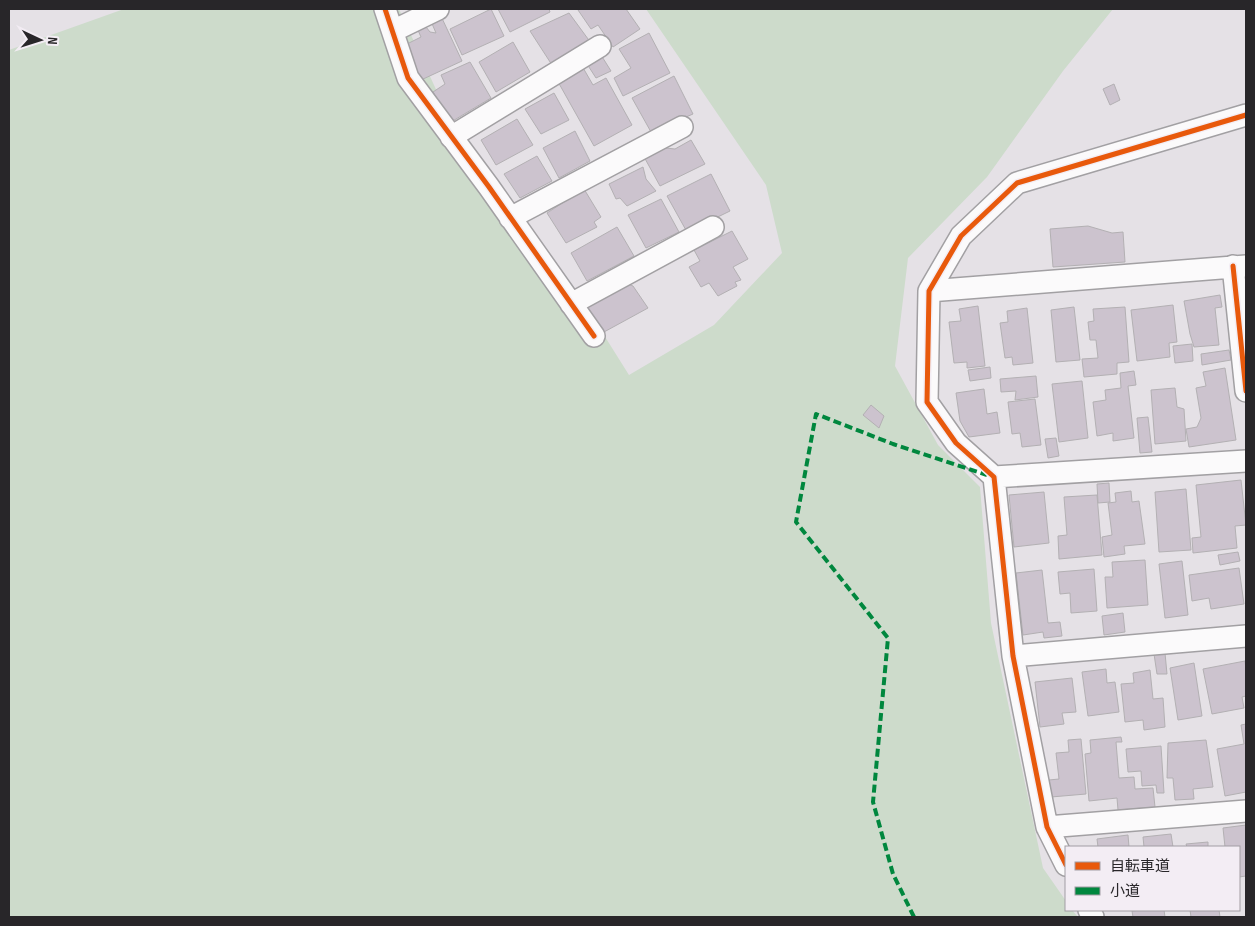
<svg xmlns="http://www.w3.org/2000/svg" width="1255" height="926" viewBox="0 0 1255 926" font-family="'Sofia Sans Condensed','Noto Sans JP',sans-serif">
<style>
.green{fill:#cddbcb}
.building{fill:#ccc3ce;stroke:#b3b0b3}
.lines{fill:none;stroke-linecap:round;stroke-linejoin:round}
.street-casing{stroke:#a2a0a3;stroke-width:24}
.street{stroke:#fbfafb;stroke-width:21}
.quiet{stroke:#00873e;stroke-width:4;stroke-dasharray:8 4;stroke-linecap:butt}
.cycleway-casing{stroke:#f3edf4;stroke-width:8}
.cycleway{stroke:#e8590c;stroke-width:5}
</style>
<rect width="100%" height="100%" fill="#e5e1e6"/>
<path class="green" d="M124,9H399L451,122L575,289L629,375L714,325L782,253L766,185L646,9H1113L1063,71L987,177L908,258L895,366L938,445L980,487L991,623L1043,868L1066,901V910H1072L1078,917H9V50Z"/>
<path class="building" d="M491,9L504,36L462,55L450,29Z
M498,9H549L550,12L510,32Z
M579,9H626L640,29L613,47L598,25L591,29L578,10Z
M569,13L591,43L552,65L530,31Z
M440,14L462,61L421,80L405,45L421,37L417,28L426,27L430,32L436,33L430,19Z
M649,33L670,73L623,96L614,78L631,68L619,49Z
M513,42L530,72L496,92L479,62Z
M601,55L611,71L596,78L587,64Z
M470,62L491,98L451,122L433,92L445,84L441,75Z
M582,66L593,85L606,78L632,125L594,146L557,80Z
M674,76L693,114L651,132L632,98Z
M1114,84L1120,100L1110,105L1103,89Z
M554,93L569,120L541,134L525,109Z
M517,119L533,145L496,165L481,140Z
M575,131L590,161L559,178L543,148Z
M691,140L705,164L660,186L643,155L664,145L666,148L675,149Z
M537,156L552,181L520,198L504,174Z
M643,167L646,179L656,191L627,206L620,198L616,199L609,184Z
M711,174L730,211L687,232L667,196Z
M584,189L601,217L594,222L597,227L566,243L547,213Z
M661,199L679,232L646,248L628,215Z
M1088,226L1112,233L1123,232L1125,262L1053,267L1050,229Z
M617,227L634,256L587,281L571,253Z
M732,231L748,259L733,267L741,280L735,282L737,286L718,296L709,283L701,287L689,267L700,261L694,250Z
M626,283L633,286L648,308L604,332L587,307Z
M1220,295L1222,307L1215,308L1219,345L1194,347L1190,334L1184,301Z
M1173,305L1177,342L1169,343L1170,357L1137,361L1131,310Z
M978,306L985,366L967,368V362L954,363L949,322L961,321L959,309Z
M1074,307L1080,360L1056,362L1051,310Z
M1125,307L1129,362L1117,363V374L1084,377L1082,359L1098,358L1096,340H1090L1088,322L1094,321L1093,309Z
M1027,308L1033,363L1013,365L1012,357L1005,358L1000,323L1008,322L1007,311Z
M1192,344L1193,361L1175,363L1173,346Z
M1229,350L1231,360L1202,365L1201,354Z
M990,367L991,378L970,381L968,370Z
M1225,368L1236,440L1189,447L1186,429L1197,427L1201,418L1196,388L1206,386L1203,372Z
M1134,371L1136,385L1128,386L1134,438L1113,441V433L1097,436L1093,402L1106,400L1105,390L1121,388L1120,373Z
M1036,376L1038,397L1015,400L1016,391L1001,392L1000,379Z
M1082,381L1088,438L1059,442L1052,384Z
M1175,388L1177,407L1184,409L1186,441L1155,444L1151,390Z
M984,389L987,414L997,412L1000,433L969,437L960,421L956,393Z
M1035,399L1041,445L1022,447L1020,433L1012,434L1008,402Z
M871,405L884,416L879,428L863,415Z
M1148,417L1152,452L1140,453L1137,418Z
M1056,438L1059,456L1048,458L1045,439Z
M1241,480L1246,525L1235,526L1237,548L1193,553L1192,538L1201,537L1196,485Z
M1109,483L1110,502L1098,503L1097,484Z
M1186,489L1191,550L1159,552L1155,492Z
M1131,491L1132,502L1139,501L1145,544L1124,546L1125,554L1104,557L1102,537L1112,535L1108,503L1116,502L1115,493Z
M1044,492L1049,543L1014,547L1009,495Z
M1097,495L1102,555L1059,559L1058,536L1067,535L1064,497Z
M1238,552L1240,561L1220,565L1218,555Z
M1145,560L1148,605L1107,608L1105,577H1113L1112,562Z
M1182,561L1188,615L1165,618L1159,564Z
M1239,568L1244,604L1211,609L1209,598L1192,601L1189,575Z
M1094,569L1097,611L1071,613L1070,593L1060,594L1058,572Z
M1042,570L1048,623L1060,622L1062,636L1044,638L1043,632L1023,635L1016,573Z
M1123,613L1125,632L1104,635L1102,616Z
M1165,653L1167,674H1157L1154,654Z
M1245,661L1246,669V696L1242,697L1244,708L1212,714L1203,669Z
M1194,663L1202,716L1178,720L1170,668Z
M1106,669L1107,683L1115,682L1119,712L1088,716L1082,672Z
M1150,670L1153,699L1163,698L1165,727L1144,730L1143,720L1125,722L1121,684L1134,683L1133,673Z
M1072,678L1076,712L1062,713L1064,724L1040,727L1035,682Z
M1246,724V792L1225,796L1217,749L1244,744L1241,725Z
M1121,737L1122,742H1116L1119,778L1134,777L1135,789L1153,788L1155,807L1118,810L1117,798L1089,801L1085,754L1091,753L1090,740Z
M1081,739L1086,794L1051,797L1049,780L1059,779L1056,753L1069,752L1068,740Z
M1206,740L1213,787L1193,789L1194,799L1175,800L1173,778H1167L1168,743Z
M1161,746L1164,793H1157L1156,785L1142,786L1141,771L1128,772L1126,749Z
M1246,825V876L1239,877V847H1225L1223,828Z
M1171,834L1173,847H1144L1143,837Z
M1128,835L1129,847H1098L1097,839Z
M1208,842V847H1187L1186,844Z
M1141,910H1164L1165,917H1133L1132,911Z
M1190,910H1219L1220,917H1191Z"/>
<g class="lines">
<g class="street-casing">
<path id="street" d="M385,9L408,78L489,187L594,336
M393,31L438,9
M451,137L600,46
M510,218L682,127
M1233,266L1246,391
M929,291L1246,266
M571,304L713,227
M994,477L1246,461
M1013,656L1246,636
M1047,827L1246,811
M1066,865L1047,827L1013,656L994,477L956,443L927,402L929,291L961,236L1017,183L1246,115
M1089,910L1093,917"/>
</g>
<use href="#street" class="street"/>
<path class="quiet" d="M914,917L893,874L873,802L888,638L796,522L816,414L893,444L987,475"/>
<g class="cycleway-casing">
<path id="cycleway" d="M385,9L408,78L489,187L594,336
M1233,266L1246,391
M1066,865L1047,827L1013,656L994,477L956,443L927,402L929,291L961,236L1017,183L1246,115"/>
</g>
<use href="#cycleway" class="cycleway"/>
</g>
<rect width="1255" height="926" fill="none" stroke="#282629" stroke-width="20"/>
<rect x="1065" y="846" width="175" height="65" fill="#f3edf4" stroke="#a29da3"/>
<rect x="1075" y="862" width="25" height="8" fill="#e8590c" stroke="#a29da3"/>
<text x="1110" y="871" font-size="15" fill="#282629">自転車道</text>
<rect x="1075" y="887" width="25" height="8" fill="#00873e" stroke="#a29da3"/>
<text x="1110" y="896" font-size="15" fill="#282629">小道</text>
<g transform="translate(40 40) rotate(94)" stroke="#f3edf4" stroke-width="4" paint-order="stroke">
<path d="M0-4L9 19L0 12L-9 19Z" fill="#282629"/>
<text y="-8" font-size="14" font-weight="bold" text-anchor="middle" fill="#282629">N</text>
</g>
</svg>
